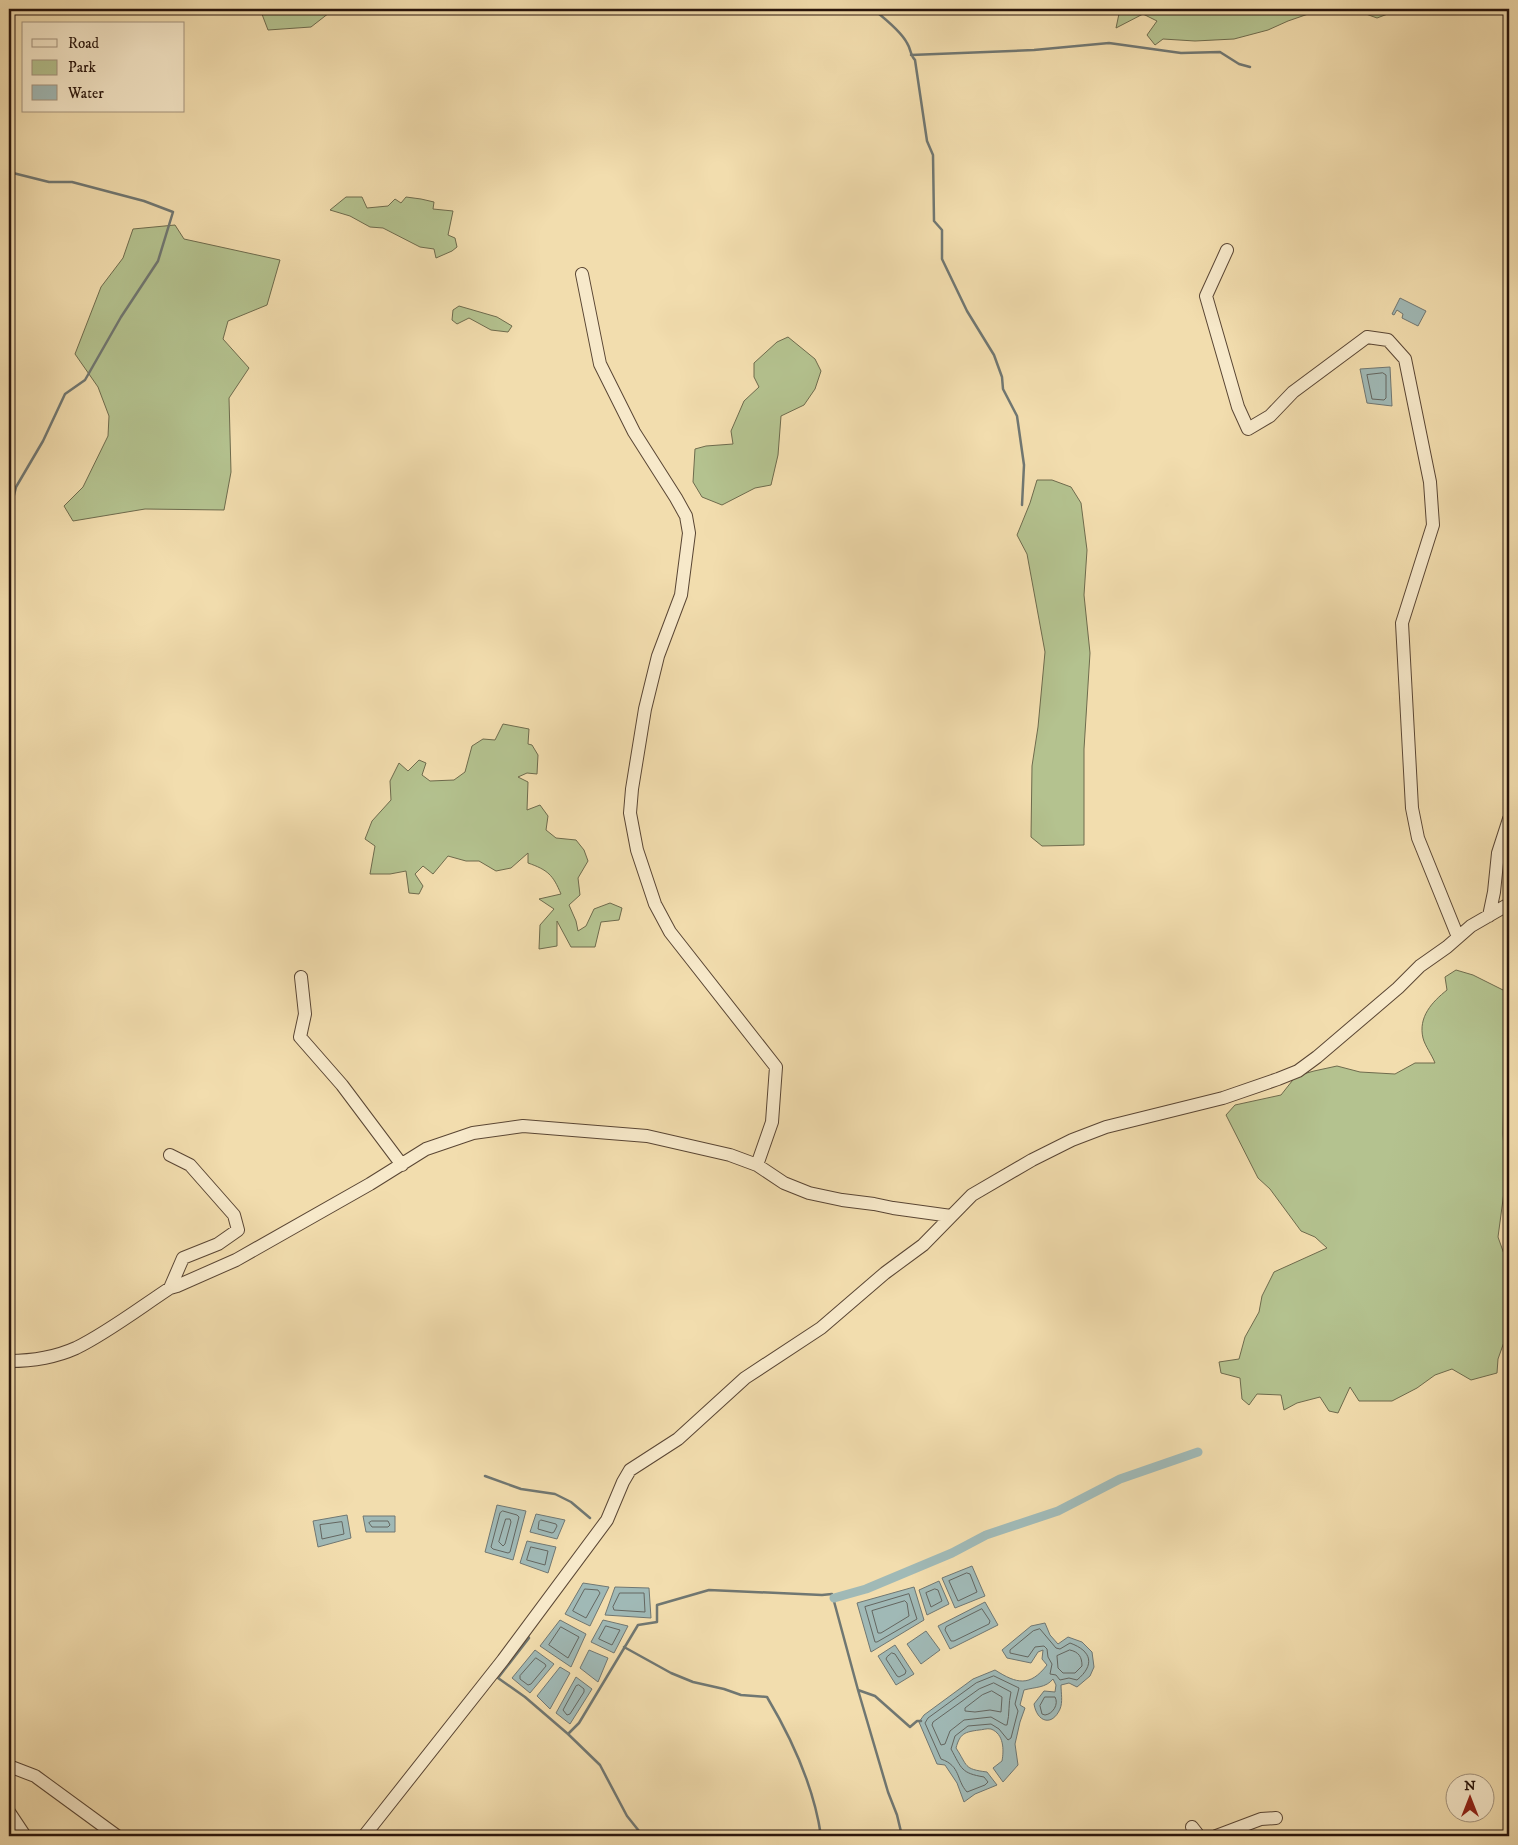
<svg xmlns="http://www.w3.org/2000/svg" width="1518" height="1845" viewBox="0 0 1518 1845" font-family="'IM FELL DW Pica',serif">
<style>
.green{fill:#b4c28f;stroke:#6e6b4d}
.water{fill:#a0b9b6;stroke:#707772}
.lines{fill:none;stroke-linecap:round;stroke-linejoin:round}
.shore{stroke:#646660;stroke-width:1}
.stream{stroke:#707772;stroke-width:2.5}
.canal{stroke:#a0b9b6;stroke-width:9}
.minor-casing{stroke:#5a4634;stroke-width:14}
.minor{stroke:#f7e9ca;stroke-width:12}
</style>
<rect width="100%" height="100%" fill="#f2ddae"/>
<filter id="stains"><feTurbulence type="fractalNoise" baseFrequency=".004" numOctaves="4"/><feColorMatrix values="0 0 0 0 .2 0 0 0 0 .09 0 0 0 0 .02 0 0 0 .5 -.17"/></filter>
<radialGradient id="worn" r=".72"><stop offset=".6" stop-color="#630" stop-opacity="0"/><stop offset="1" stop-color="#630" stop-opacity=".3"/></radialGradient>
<path class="green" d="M260,9H353L329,13L311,27L268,30Z
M1120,9H1233L1235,13L1242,9H1401L1377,18L1352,9L1314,12L1288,21L1268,30L1234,39L1195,41L1163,39L1155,45L1147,35L1157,21L1143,14L1116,28Z
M346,197H362L367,208L388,206L395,199L401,203L406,197L421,199L434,202L433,209L453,211L448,235L455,238L457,247L452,251L436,258L434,249L420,247L383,228L370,227L350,216L330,210Z
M175,225L184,239L280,260L267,305L228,321L223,339L249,368L229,398L231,472L224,510L145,509L73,521L64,506L83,487L108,436L109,416L98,387L75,354L101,287L123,258L133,229Z
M459,306L497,317L512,326L508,332L491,330L469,318L457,324L452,320L453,310Z
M788,337L815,359L821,371L815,389L804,405L781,416L778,455L771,485L755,488L722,505L702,497L693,482L695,449L706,446L733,444L731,431L744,401L759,387L754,377V363L777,342Z
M1037,480H1052L1071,487L1081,503L1087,550L1084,595L1090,653L1084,749V845L1042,846L1031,837L1032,766L1038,727L1045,652L1027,554L1017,535L1030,503Z
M503,724L529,729L528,744L532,745L538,755L537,774L527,773L518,777L528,782L527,810L540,805L548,816L546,830L556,838L576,840L584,850L588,861L578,878L580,895L569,905L576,921L578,931L586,926L594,909L610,903L622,908L619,920L601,922L595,947H571L557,921V946L539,949L540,925L554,909L539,899L561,894C553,875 548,870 528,863V853L511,868L496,871L479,861H466L448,856L433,874L423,866L415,874L423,886L419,894L409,893L406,871L390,874H370L375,846L365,839L372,821L391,800L390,781L399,763L408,771L419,760L426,763L422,775L430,781L454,780L465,772L472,746L483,739L495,740Z
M1456,970L1473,975L1509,993V1082L1504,1087L1503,1134L1506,1177L1498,1237L1509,1268V1328L1498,1359L1497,1373L1471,1380L1452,1369L1435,1375L1417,1388L1392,1401H1359L1350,1387L1338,1413L1329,1411L1320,1397L1297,1403L1284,1410L1281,1395L1257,1394L1249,1405L1242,1399L1240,1378L1221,1373L1219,1362L1239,1359L1245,1337L1259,1312L1262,1296L1274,1272L1327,1248L1315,1237L1301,1231L1270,1189L1258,1178L1226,1115L1235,1105L1281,1095L1296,1076L1314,1071L1337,1066L1360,1072L1395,1074L1415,1063H1435C1432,1055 1425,1046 1423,1038C1418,1017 1432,1002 1447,990L1445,977Z"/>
<path class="water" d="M1400,298L1426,311L1418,326L1402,318L1403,314L1397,310L1394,315L1392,314Z
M1390,367L1392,406L1367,403L1360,369Z
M497,1505L526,1511L513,1560L485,1552Z
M536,1514L565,1520L557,1539L530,1532Z
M347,1515L351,1538L318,1547L313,1521Z
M363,1516H395V1532H366Z
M527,1541L556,1547L548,1573L520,1563Z
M972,1566L985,1596L955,1608L942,1578Z
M939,1581L949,1604L927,1615L919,1590Z
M583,1583L609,1587L590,1626L565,1614Z
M615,1587L649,1588L651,1618L605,1615Z
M914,1587L924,1620L871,1652L857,1603Z
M985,1602L998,1625L950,1649L938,1626Z
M560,1620L586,1634L571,1667L540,1646Z
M603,1620L628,1626L614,1653L591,1642Z
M1045,1623L1050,1635L1058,1644L1068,1637L1082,1642L1092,1652L1094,1667L1090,1676L1077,1687L1069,1683L1061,1685C1061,1693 1063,1702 1060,1709C1052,1727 1037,1722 1034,1704L1044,1691L1055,1692L1056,1685L1053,1679C1046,1688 1035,1687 1024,1690L1020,1705L1025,1708L1020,1722L1015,1744L1018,1765L1003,1782L993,1768L1002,1761C1004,1750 1004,1734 991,1729C987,1728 982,1730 979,1730C965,1732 960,1733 956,1748C968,1766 963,1769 987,1772L997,1785L975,1794L964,1802L957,1783L945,1765L937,1764L919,1722L924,1715L973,1679L995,1670C1017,1684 1030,1687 1047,1665L1042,1659L1043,1650L1038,1652L1031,1663L1007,1658L1002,1650L1031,1626Z
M926,1631L940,1650L921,1664L907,1644Z
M895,1645L914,1674L896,1685L878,1656Z
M535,1650L554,1664L530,1693L512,1678Z
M589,1650L608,1658L598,1682L580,1668Z
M560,1667L570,1673L550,1709L537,1696Z
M576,1677L592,1689L570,1724L556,1713Z"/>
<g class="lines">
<path class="shore" d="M1383,373L1386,375V398L1384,400L1372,399L1367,375Z
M503,1511L517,1515L519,1517L510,1552L508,1553L493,1549L491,1547L500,1513Z
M506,1519H510L511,1522L505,1544L503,1546L499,1542Z
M541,1520L556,1524L557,1526L554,1532L552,1533L538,1529L539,1522Z
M372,1521H388L390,1525L388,1527H372L369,1523Z
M342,1522L344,1534L322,1539L320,1525Z
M531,1547L548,1551L545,1565L527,1560Z
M967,1573L970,1574L977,1592L958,1601L949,1581Z
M585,1589L598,1590L600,1593L586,1618L573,1611Z
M935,1589L938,1590L942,1601L931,1607L926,1593Z
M620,1593H644L645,1612L614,1610L613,1607Z
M909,1594L917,1619L877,1642H875L865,1607Z
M905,1601L907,1603L909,1616L881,1633H878L872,1611Z
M982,1609L990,1621L989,1624L954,1641H951L945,1630L946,1627Z
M606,1626L620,1630L612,1645L599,1639Z
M561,1627L579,1637L568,1658L549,1645Z
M1040,1629L1056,1648L1060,1649L1070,1643C1092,1651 1095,1665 1077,1680L1069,1678L1060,1680L1056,1675L1050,1674L1052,1664L1048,1657L1047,1649L1044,1646L1035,1647L1028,1657L1010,1653V1650L1033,1631Z
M1070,1650C1079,1652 1082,1657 1082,1666L1075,1673H1063L1058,1668L1057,1656Z
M892,1653L895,1654L906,1671L905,1674L899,1677L897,1676L886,1659L887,1657Z
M536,1658L545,1664L546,1666L531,1684L528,1685L520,1679V1676Z
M994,1676L1019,1688L1015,1704L1018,1711L1011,1738L1008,1740L999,1729L991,1724L968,1726L955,1736L951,1749C962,1769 961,1773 984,1777L988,1782L985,1785L967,1792C956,1780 961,1766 941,1759L925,1723L928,1718L976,1683Z
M994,1683L1011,1692C1008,1704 1010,1713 1007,1725H1005L991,1717L964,1720L950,1731L945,1744L941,1745L932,1725L933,1722L979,1689Z
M579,1685L584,1689V1692L570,1714L567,1715L563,1710L576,1686Z
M992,1691L1002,1697L1001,1712L990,1710L975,1712L965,1711V1708L982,1695Z
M1045,1697H1055C1059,1704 1053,1714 1045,1715L1042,1714L1040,1706Z"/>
<path class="stream" d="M873,9C883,17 901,31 907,43C911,49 910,55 915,60L927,141L933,155L934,221L942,230V259L967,311L994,355L1002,377L1003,389L1017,416L1024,465L1022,505
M911,55L1034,50L1109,43L1181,53L1220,52L1239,64L1250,67
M9,172L49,182H72L144,201L173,212L158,261L121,317L85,380L65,394L43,441L16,487L9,515
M485,1476L521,1489L555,1494L571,1502L590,1518
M527,1635L529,1638L498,1678L525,1697L568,1734L600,1765L627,1816L643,1836
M624,1647L671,1673L693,1682L724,1689L741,1695L767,1697C792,1739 814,1787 821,1836
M858,1690L888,1792L897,1815L902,1836
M568,1734L579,1723L638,1625L657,1622V1605L709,1590L822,1595L832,1594L858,1690L875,1696L910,1727L917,1721H921"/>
<path class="canal" d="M834,1598L866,1589L952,1553L986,1535L1058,1511L1120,1479L1198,1452"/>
<g class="minor-casing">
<path id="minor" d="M1227,250L1206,296L1238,407L1248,429L1270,416L1293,392L1367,337L1388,340L1405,359L1430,482L1433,525L1402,623L1412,808L1418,838L1458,937
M582,274L600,364L634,432L676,498L686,516L689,533L681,595L658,656L645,709L632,789L630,813L637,850L655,904L670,932L776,1067L772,1122L757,1165
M1489,916L1494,892L1498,853L1509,819
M301,977L305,1014L300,1037L342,1085L402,1165
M170,1155L190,1165L234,1215L238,1230L218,1244L183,1258L170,1288
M9,1361C31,1361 56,1357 76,1348C107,1333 141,1307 170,1288L177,1286L236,1260L370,1184L426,1149L473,1133L523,1126L647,1136L730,1155L757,1165L784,1183L809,1193L842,1200L874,1204L893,1208L951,1216
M9,1766L35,1776L117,1836
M9,1812L25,1836
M1192,1827L1199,1836
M364,1836L503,1660L607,1520L623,1482L630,1470L678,1439L745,1378L821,1328L885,1273L923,1245L972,1195L1032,1160L1072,1140L1106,1127L1223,1098L1278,1079L1298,1071L1317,1057L1398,988L1420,966L1447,947L1471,926L1509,904
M1216,1836L1261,1819L1276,1818"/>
</g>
<use href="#minor" class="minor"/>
</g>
<rect width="1518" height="1845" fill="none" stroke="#f2ddae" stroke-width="30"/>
<rect x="10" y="10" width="1498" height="1825" fill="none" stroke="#28140b" stroke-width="2.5"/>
<rect x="15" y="15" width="1488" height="1815" fill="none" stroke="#28140b"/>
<rect x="22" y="22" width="162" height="90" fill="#f7e9ca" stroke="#a4947e"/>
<rect x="32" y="39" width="25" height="8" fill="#f7e9ca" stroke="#a4947e"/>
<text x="68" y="48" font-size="15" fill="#28140b">Road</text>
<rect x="32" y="60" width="25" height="15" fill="#b4c28f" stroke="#a4947e"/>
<text x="68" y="72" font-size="15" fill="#28140b">Park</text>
<rect x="32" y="85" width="25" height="15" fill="#a0b9b6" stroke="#a4947e"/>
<text x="68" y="98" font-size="15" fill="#28140b">Water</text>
<g transform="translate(1470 1798)"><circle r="24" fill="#f7e9ca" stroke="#a4947e"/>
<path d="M0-4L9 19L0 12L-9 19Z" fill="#8f2418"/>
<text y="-8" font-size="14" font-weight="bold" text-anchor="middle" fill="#28140b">N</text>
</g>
<rect width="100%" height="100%" filter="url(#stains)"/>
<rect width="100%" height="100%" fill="url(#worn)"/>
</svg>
